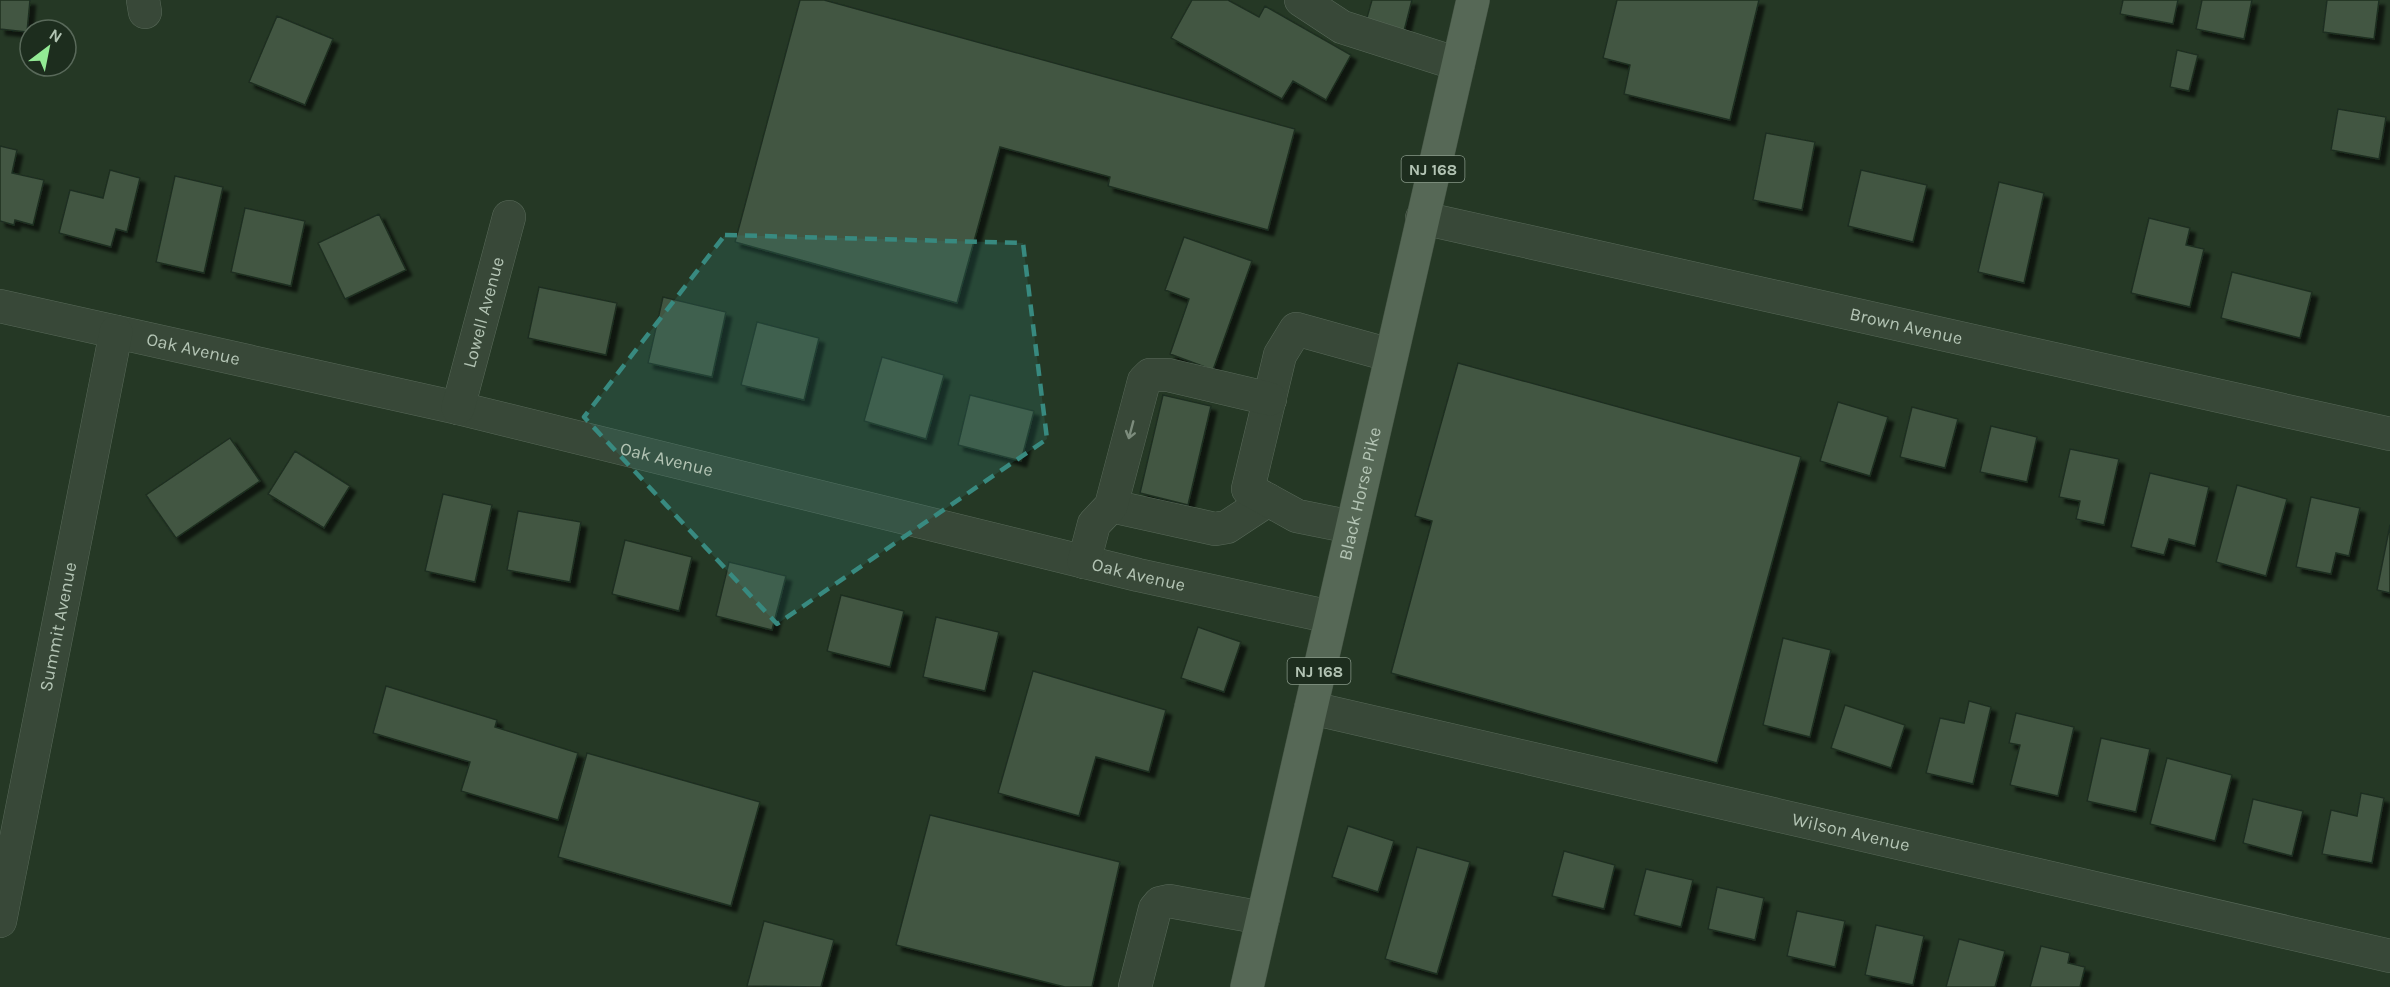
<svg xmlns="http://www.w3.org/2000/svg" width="2390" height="987" viewBox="0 0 2390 987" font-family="Karla,sans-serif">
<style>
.building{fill:#425742;stroke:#1f2f20;stroke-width:1.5;filter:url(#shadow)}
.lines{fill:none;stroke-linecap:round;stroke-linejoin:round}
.minor-casing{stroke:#586959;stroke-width:34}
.major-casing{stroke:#445444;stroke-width:34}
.minor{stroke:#384838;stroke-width:33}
.major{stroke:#566856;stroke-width:33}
.oneway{stroke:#7c8c7c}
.marked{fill:#388a80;fill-opacity:0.2;stroke:#388a80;stroke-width:4.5;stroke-dasharray:12 8;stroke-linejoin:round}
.labels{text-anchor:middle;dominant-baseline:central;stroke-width:4.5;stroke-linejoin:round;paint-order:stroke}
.shield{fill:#1d2d1e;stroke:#869787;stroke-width:1.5}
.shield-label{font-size:16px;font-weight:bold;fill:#b3c4b4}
.street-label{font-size:18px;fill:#b3c4b4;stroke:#1d2d1e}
</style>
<defs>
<filter id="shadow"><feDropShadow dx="5.5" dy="5.5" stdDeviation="1.5" flood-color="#0009"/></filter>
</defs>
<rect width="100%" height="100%" fill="#253825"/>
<path class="building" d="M0,0H30L27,32L0,29Z
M800,0H824L1295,129L1268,230L1108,186L1110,177L1000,147L957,303L735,242Z
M1192,0H1228L1259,17L1265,6L1351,55L1326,100L1293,81L1282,99L1171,38Z
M1372,0H1412L1404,31L1366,21Z
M1617,0H1759L1730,120L1624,94L1630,65L1603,58Z
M2123,0H2178L2173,24L2120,14Z
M2202,0H2252L2244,39L2196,29Z
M2327,0H2379L2374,39L2323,32Z
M277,16L333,39L305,105L249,82Z
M2177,50L2198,55L2189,91L2170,87Z
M2338,109L2386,117L2379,159L2331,150Z
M1766,133L1815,142L1802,210L1753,200Z
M0,146L17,150L12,173L44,180L33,225L15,220L14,225L0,221Z
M110,170L140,178L127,232L116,229L111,247L59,233L70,190L103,198Z
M1861,170L1927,185L1913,242L1848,226Z
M175,176L223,187L204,273L156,262Z
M1999,182L2044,193L2024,283L1978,272Z
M245,208L305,221L291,286L231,272Z
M379,214L406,270L345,299L318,243Z
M2149,218L2190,228L2186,245L2204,249L2190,307L2131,293Z
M1184,237L1252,261L1213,370L1170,354L1189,299L1165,290Z
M2232,272L2312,292L2300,338L2221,318Z
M539,287L617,303L606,355L528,338Z
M663,297L726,312L712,377L648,363Z
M757,322L819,338L804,400L741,385Z
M882,357L944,375L926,439L864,421Z
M1458,363L1801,457L1717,763L1391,673L1432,521L1415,516Z
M970,395L1034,411L1021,461L958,445Z
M1163,395L1211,406L1188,505L1140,493Z
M1838,402L1888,417L1870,476L1820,461Z
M1912,407L1958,419L1945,468L1900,457Z
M1991,426L2037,437L2027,482L1980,472Z
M230,438L260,481L176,538L146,495Z
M2070,449L2119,459L2104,525L2076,519L2080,501L2059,497Z
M295,451L350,486L324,528L268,494Z
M2150,473L2209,487L2195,546L2169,539L2164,555L2131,547Z
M2237,485L2287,499L2266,576L2216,562Z
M443,494L492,505L475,582L425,571Z
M2311,497L2360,508L2349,556L2336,553L2331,574L2296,567Z
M518,511L581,522L570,582L507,570Z
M2390,525V593L2377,590Z
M625,540L692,557L679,611L612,594Z
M729,562L786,576L772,630L716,616Z
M841,595L904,611L890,667L827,651Z
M936,617L999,632L985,691L923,677Z
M1198,627L1241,642L1224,692L1181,678Z
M1783,638L1831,650L1810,737L1763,725Z
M1033,671L1166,710L1149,772L1096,757L1079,816L998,793Z
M386,686L497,720L495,727L578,753L558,820L461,791L470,762L373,733Z
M1969,701L1991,707L1973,784L1926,773L1940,718L1964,723Z
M1845,705L1905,725L1891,768L1831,748Z
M2016,713L2074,727L2058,796L2010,785L2020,745L2009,743Z
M2101,738L2150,749L2136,812L2087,801Z
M587,753L760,802L731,906L558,857Z
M2167,758L2232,775L2215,841L2150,824Z
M2361,793L2384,798L2372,863L2322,854L2331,810L2357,816Z
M2253,799L2303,811L2292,856L2243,843Z
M930,815L1120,862L1092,987H1065L896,945Z
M1348,826L1394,841L1378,892L1332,877Z
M1417,847L1470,862L1437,974L1385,959Z
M1564,851L1615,865L1604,909L1552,896Z
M1646,869L1693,880L1681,927L1634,915Z
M1717,887L1764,898L1755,940L1708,929Z
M1797,911L1845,921L1835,967L1787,956Z
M764,921L834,940L821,987L747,986Z
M1876,925L1924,936L1913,985L1865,975Z
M1959,939L2005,951L1995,987H1946Z
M2041,946L2070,953L2068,963L2085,967L2080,987H2030Z"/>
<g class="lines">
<g class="minor-casing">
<g id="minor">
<path d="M143,0L145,12"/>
<path d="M1301,0L1342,27L1458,64"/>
<path id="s1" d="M1422,218L2390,434"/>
<path id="s2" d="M0,306L458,408L1138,575L1331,617"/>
<path id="s3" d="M458,408L509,217"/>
<path d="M1111,506L1215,529L1227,527L1268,500"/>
<path d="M1352,527L1297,516L1248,489L1280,355L1296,329L1390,355"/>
<path d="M1084,562L1094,524L1111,506L1144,381L1150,375H1168L1270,399"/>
<path id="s4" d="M1311,708L2390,956"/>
<path id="s5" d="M0,921L116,332"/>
<path d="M1135,987L1155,909L1160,903L1169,901L1263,918"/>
</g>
</g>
<g class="major-casing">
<g id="major">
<path id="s6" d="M1247,987L1473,0"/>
</g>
</g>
<use href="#minor" class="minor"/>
<use href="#major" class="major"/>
</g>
<defs><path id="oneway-shaft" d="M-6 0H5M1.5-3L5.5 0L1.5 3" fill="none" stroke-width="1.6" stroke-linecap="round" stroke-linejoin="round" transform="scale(1.5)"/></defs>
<use class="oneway" href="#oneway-shaft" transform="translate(1131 430) rotate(105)"/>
<path class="marked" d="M725,235L1023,243L1047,439L777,624L584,417Z"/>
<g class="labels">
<g class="shield">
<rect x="1401.5" y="156" width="63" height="26" rx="4.5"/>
<rect x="1287.5" y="658" width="63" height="26" rx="4.5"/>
</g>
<g class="shield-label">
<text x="1433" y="169">NJ 168</text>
<text x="1319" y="671">NJ 168</text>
</g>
<g class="street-label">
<text stroke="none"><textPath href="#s3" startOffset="99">Lowell Avenue</textPath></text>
<text stroke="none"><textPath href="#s1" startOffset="496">Brown Avenue</textPath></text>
<text stroke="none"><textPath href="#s2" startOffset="198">Oak Avenue</textPath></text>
<text stroke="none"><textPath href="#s2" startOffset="684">Oak Avenue</textPath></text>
<text stroke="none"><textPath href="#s6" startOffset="506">Black Horse Pike</textPath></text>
<text stroke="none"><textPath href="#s2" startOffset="1170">Oak Avenue</textPath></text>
<text stroke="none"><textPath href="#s5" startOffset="300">Summit Avenue</textPath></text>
<text stroke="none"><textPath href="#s4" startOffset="554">Wilson Avenue</textPath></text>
</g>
</g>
<g transform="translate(48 48) rotate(32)"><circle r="28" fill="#1d2d1e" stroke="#59695a" stroke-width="1.5"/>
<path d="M0-4.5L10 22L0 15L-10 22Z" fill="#93ea95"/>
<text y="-9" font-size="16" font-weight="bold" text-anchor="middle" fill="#b3c4b4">N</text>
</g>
</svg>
